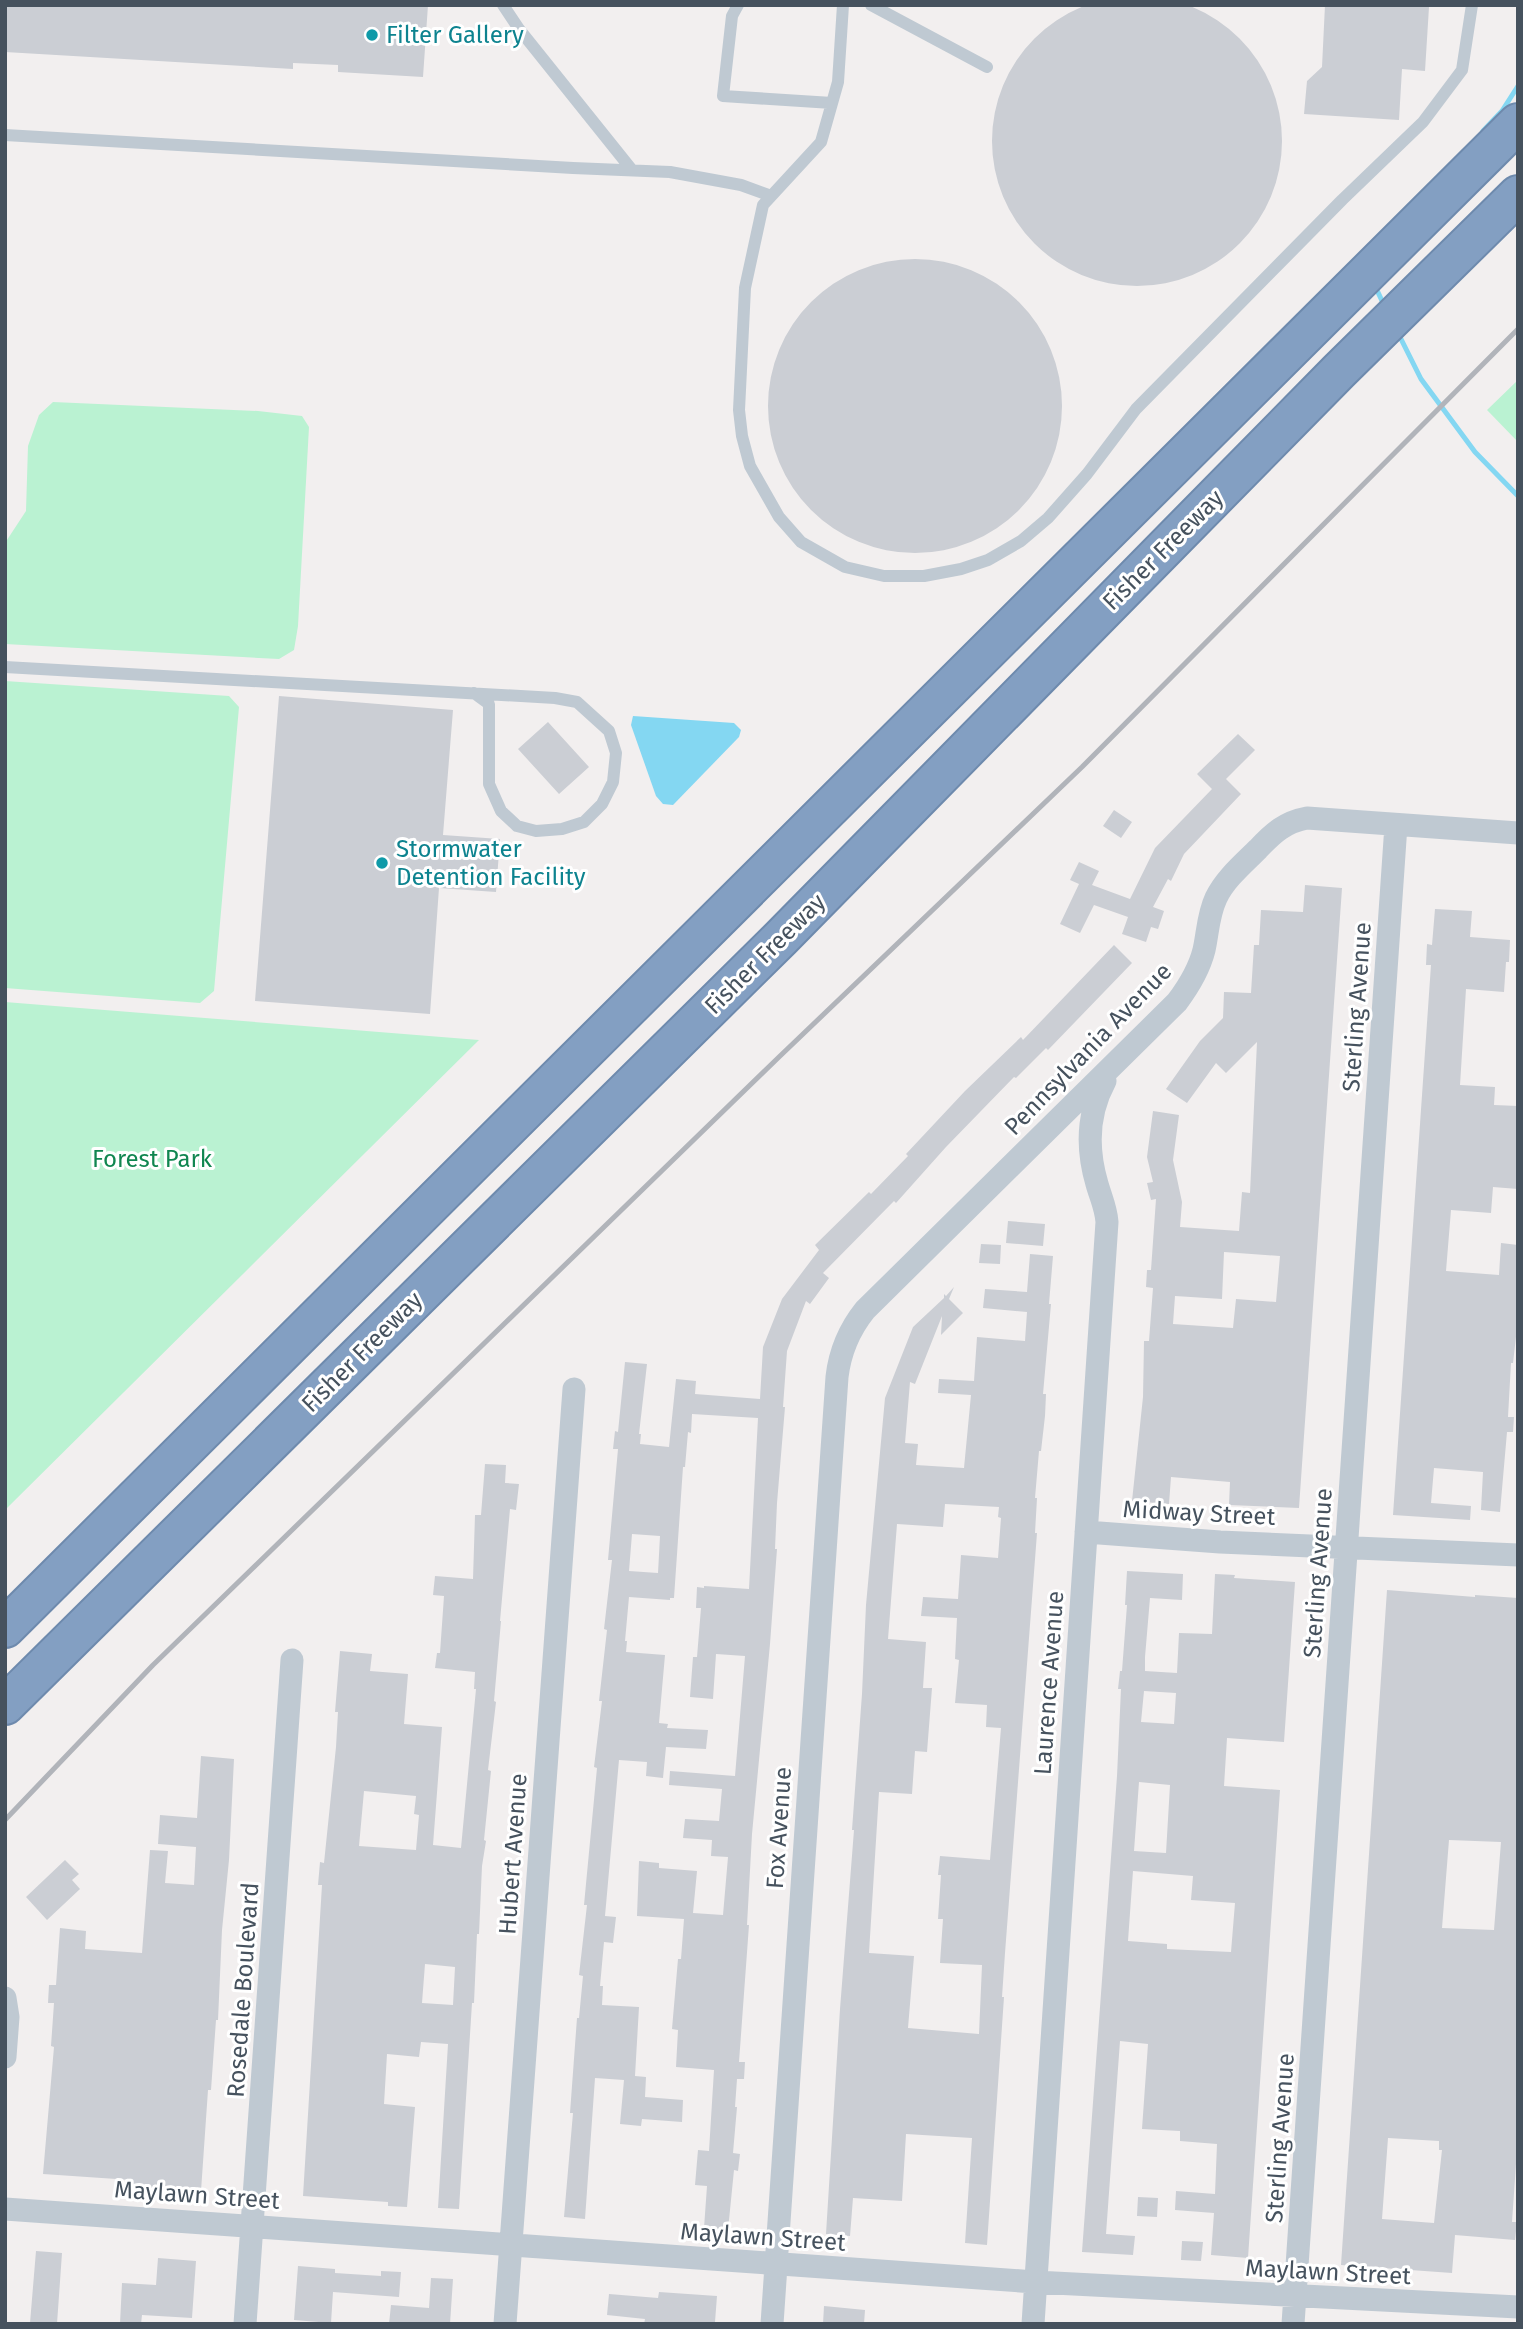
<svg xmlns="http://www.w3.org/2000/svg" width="1523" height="2329" viewBox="0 0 1523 2329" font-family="'Fira Sans',sans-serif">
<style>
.green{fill:#baf2d2}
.water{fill:#84d7f2}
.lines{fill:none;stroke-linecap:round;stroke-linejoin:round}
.stream{stroke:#84d7f2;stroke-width:5}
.building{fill:#cbced4;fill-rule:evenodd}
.motorway-casing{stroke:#6e8aad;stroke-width:42}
.service{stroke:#bfc9d2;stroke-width:12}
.minor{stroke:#bfc9d2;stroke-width:23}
.motorway{stroke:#839fc2;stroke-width:38}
.rail{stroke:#b1b4ba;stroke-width:5}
.culture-dot{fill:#0f9aa8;stroke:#fff;stroke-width:2.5}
.labels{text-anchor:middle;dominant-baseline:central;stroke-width:6;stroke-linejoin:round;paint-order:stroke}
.culture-label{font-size:24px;fill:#0d838f;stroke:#fff;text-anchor:start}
.street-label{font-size:24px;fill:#46525e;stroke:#fff}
.park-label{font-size:24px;fill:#108650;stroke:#fff}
</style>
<rect width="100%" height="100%" fill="#f2efef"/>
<path class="green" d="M1518,380V442L1487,410Z
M53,402L258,411L302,416L309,427L298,626L294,650L279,659L5,644V543L26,511L28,446L39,415Z
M5,681L229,696L239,707L214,991L200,1003L5,988Z
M5,1002L479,1040L5,1510Z"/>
<path class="water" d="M633,716L734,723L741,730L739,737L673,805L663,804L656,796L631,725Z"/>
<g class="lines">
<path class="stream" d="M1483,131L1502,111L1518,86
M1375,286L1384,305
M1398,333L1421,379L1475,452L1518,496"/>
</g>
<path class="building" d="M992 141a145 145 0 1 1 290 0a145 145 0 1 1-290 0Z
M5,5H428L423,77L338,72V65L293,63V69L5,52Z
M1325,5L1429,7L1425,71L1402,69L1399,120L1304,114L1307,81L1322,67Z
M768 406a147 147 0 1 1 294 0a147 147 0 1 1-294 0Z
M279,696L453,710L443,835L500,839L496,892L439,888L430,1014L255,1001Z
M548,722L589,767L559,794L518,749Z
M1238,734L1255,750L1226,779L1241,794L1184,854L1171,881L1168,879L1153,907L1164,911L1158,929L1151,927L1146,942L1122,934L1128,917L1094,905L1080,933L1060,924L1079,884L1070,880L1079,862L1099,871L1092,885L1130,899L1155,848L1212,789L1197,774Z
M1114,810L1132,822L1121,838L1103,826Z
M1305,885L1342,888L1299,1508L1229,1505L1230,1482L1171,1477L1169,1504L1132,1501L1143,1397L1144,1341H1149L1153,1288L1146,1287L1147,1270H1151L1156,1199L1151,1200L1147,1183L1153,1182L1147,1157L1153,1111L1179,1115L1173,1160L1182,1202L1180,1227L1239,1231L1242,1192L1250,1193L1257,1042L1226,1073L1216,1063L1187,1103L1166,1089L1200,1041L1223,1018L1224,992L1251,993L1254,945H1259L1261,910L1303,912ZM1224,1252L1280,1256L1276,1302L1236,1299L1233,1328L1173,1324L1175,1296L1222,1299Z
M1435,909L1472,911L1470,937L1510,940L1509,962H1506L1504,992L1466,989L1460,1085L1495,1087L1494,1105L1518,1106V1189L1493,1187L1491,1213L1451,1210L1446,1271L1499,1275L1501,1243L1518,1245L1517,1328L1513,1363H1511L1508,1417H1514L1513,1432H1507L1500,1512L1481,1510L1483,1472L1434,1468L1431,1503L1471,1506L1470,1520L1393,1515L1431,965H1426L1427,944L1432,945Z
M1114,945L1132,963L1048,1050L1046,1048L1016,1078L1014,1077L946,1147L896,1203L894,1201L823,1273L829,1278L810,1304L806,1301L787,1351L783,1407H785L777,1503L775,1549H777L770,1644L752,1834L747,1925H749L739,2062H745L744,2079H737L735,2107H737L733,2153L740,2154L738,2171L734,2170L728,2230L704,2228L707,2186L695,2185L698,2150L709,2151L714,2070L676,2067L678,2030L672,2029L678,1959H681L684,1919L637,1916L639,1861L659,1863V1868L697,1871L693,1913L723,1915L728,1857L711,1856L712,1840L683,1838L685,1819L719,1821L722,1789L669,1785L670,1771L735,1776L745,1656L716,1654L713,1699L690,1697L693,1657H697L701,1608H696L697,1587L704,1588V1586L749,1589L758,1418L692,1414L691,1433L688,1432L685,1467H683L674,1598H670V1600L629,1597L625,1641H627L626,1652L665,1655L659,1723L668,1724L667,1728L708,1730L706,1749L666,1747L663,1778L646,1776L647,1762L619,1760L605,1916L616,1917L613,1943L604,1942L600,1986H603L602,2005L639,2007L635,2076L646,2077L645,2097L683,2100L682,2122L642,2119L641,2126L620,2124L624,2080L595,2078L585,2219L564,2217L573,2113H570L577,2018H579L583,1976L579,1975L587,1905H584L597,1768L594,1767L602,1701H599L607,1630L604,1629L612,1560H608L618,1449H613L615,1431L618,1432L625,1362L647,1364L639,1434H641L640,1444L669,1447L676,1379L696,1381L695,1394L760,1399L763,1347L782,1299L819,1250L815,1245L869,1192L871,1194L908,1156L906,1154L965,1091L1021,1037L1023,1040ZM632,1534L660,1536L658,1573L629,1571Z
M1008,1221L1045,1224L1043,1246L1006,1243Z
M981,1244L1001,1245L1000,1264L979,1263Z
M1030,1254L1053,1256L1049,1304H1051L1043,1394H1046L1045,1416L1041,1451H1039L1035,1498H1037L1035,1533H1037L1005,1953L1002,1997H1004L987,2245L965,2243L972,2138L906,2134L902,2201L853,2198L850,2236L826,2234L840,2009L854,1830H852L862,1694L866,1605L885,1398L913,1327L944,1298V1294L946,1296L954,1287L949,1299L963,1313L941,1335L942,1316L915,1384L910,1382L905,1443L918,1444L916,1465L964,1468L971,1395L938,1393L939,1379L974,1381L977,1337L1025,1341L1027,1312L983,1308L985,1289L1027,1292ZM945,1504L999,1507L998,1517L1001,1518L998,1558L961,1555L958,1599L923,1597L921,1616L957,1618L955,1659L959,1660L955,1703L987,1705L986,1727L1001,1728L990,1860L940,1856L938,1875H941L938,1919H943L940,1963L982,1965L979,2034L908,2028L914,1956L869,1953L879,1792L912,1794L915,1751L927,1752L932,1688H923L926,1642L888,1639L897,1524L943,1527Z
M485,1464L506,1465L505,1483L519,1484L516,1510L510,1509L500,1621H501L494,1701L496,1702L488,1770L491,1771L484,1840L486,1841L482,1866L479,1934H477L474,2003H472L459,2209L438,2208L448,2044L421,2042L419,2057L387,2054L384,2104L415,2107L407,2207L388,2206V2202L303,2196L322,1885H318L320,1862L324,1863L336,1747L338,1712H335L340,1651L372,1654L370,1671L408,1674L404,1724L442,1727L433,1845L461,1848L476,1689H474L475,1672L435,1668L437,1653H440L444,1596L433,1595L435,1576L473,1579L475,1515H481ZM364,1791L416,1796L414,1814L419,1815L416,1850L359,1846ZM425,1964L455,1967L453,2005L422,2003Z
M1127,1571L1183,1574L1182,1600L1150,1598L1145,1657V1671L1177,1673L1179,1633L1212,1634L1215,1574L1235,1575L1234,1578L1295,1582L1284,1742L1227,1738L1224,1786L1280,1790L1248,2258L1211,2255L1214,2213L1175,2210L1176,2191L1215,2194L1217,2144L1180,2141V2131L1142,2129L1148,2044L1120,2041L1106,2234L1135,2236L1133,2255L1082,2252L1117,1776L1121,1689H1118L1120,1671H1122L1127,1605H1125ZM1144,1691L1176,1693L1174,1724L1141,1722ZM1139,1782L1170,1785L1166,1853L1134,1851ZM1133,1871L1193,1876L1191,1900L1235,1903L1231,1952L1167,1949V1944L1128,1941Z
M1387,1590L1475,1597V1595L1518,1598V2135L1512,2222H1517L1515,2240L1455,2235L1452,2273L1341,2265ZM1449,1840L1501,1842L1494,1930L1442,1928ZM1388,2138L1439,2141V2150H1442L1434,2223L1382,2219Z
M201,1756L234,1759L229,1860L222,1930L218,2020H216L211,2090H208L201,2191L130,2187L131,2180L43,2174L54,2047L51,2046L54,2003H48L49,1985H56L60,1928L86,1931L85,1949L142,1953L150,1850L168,1851L165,1883L194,1885L196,1847L158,1844L160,1815L197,1818Z
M65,1860L79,1874L72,1880L80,1889L47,1920L26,1897Z
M1138,2197L1158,2198L1157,2217L1137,2216Z
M1182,2241L1203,2242L1201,2261L1181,2260Z
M36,2251L62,2253L57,2324L30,2323Z
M158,2258L196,2261L192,2318L142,2315L141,2324H120L122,2283L156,2285Z
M298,2266L335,2269V2273L381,2276V2271L401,2272L399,2297L333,2292L331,2323L294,2320Z
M431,2278L453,2279L450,2324H389L391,2305L429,2308Z
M659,2292L717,2296L715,2322L644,2324L645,2319L607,2315L609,2294L658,2298Z
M824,2306L865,2310L864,2324H823Z"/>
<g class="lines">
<g class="motorway-casing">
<path id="motorway" d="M5,1628L1518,123
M5,1705L781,938L1339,371L1518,195"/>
</g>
<path class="service" d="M503,5L519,29L632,170
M738,5L732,16L723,96L832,103
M843,5L838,82L821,142L763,205L745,288L739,410L742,436L750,466L779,517L801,542L845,567L884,576H924L961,569L988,560L1021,541L1048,518L1087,474L1136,409L1342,200L1423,122L1462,70L1472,5
M871,5L987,67
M5,135L573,168L670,172L741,185L771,196
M5,667L555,698L577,702L609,731L616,753L613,782L602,804L584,822L562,829L536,831L517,826L501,811L489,784V704L474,693"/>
<path class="minor" d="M1086,1532L1220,1542L1518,1555
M5,1998L8,2017L5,2057
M5,2209L1035,2282L1518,2307
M245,2324L292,1660
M505,2324L574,1389
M772,2324L837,1377C840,1351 849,1330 865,1310L1177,1002C1189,986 1199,970 1204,950C1208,932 1208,915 1216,898C1225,879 1243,864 1258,849C1273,833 1285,822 1307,818L1518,833
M1033,2324L1107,1222C1106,1208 1101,1198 1097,1184C1087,1150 1087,1114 1105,1081
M1293,2324L1396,825"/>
<use href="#motorway" class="motorway"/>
<path class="rail" d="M5,1820L153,1665L779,1057L1082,767L1518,329"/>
</g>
<g class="culture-dot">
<circle cx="372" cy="35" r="7"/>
<circle cx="382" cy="863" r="7"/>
</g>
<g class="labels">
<g class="culture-label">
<text x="386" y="35">Filter Gallery</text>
<text x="396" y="849">Stormwater<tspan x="396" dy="28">Detention Facility</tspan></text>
</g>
<g class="street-label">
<text transform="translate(1163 550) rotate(-45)">Fisher Freeway</text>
<text transform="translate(765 954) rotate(-45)">Fisher Freeway</text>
<text transform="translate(1357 1007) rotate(-86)">Sterling Avenue</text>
<text transform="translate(1088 1049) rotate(-46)">Pennsylvania Avenue</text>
<text transform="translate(362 1352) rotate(-45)">Fisher Freeway</text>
<text transform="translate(1199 1513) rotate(3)">Midway Street</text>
<text transform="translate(1318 1573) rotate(-86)">Sterling Avenue</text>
<text transform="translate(1049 1683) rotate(-86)">Laurence Avenue</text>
<text transform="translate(779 1828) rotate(-86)">Fox Avenue</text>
<text transform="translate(513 1854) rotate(-86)">Hubert Avenue</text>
<text transform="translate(243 1990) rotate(-86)">Rosedale Boulevard</text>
<text transform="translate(1280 2138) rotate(-86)">Sterling Avenue</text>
<text transform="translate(197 2195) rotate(4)">Maylawn Street</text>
<text transform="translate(763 2237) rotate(4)">Maylawn Street</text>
<text transform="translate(1328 2272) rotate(3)">Maylawn Street</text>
</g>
<g class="park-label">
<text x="152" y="1159">Forest Park</text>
</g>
</g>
<rect width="1523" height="2329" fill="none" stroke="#46525e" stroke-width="14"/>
</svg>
